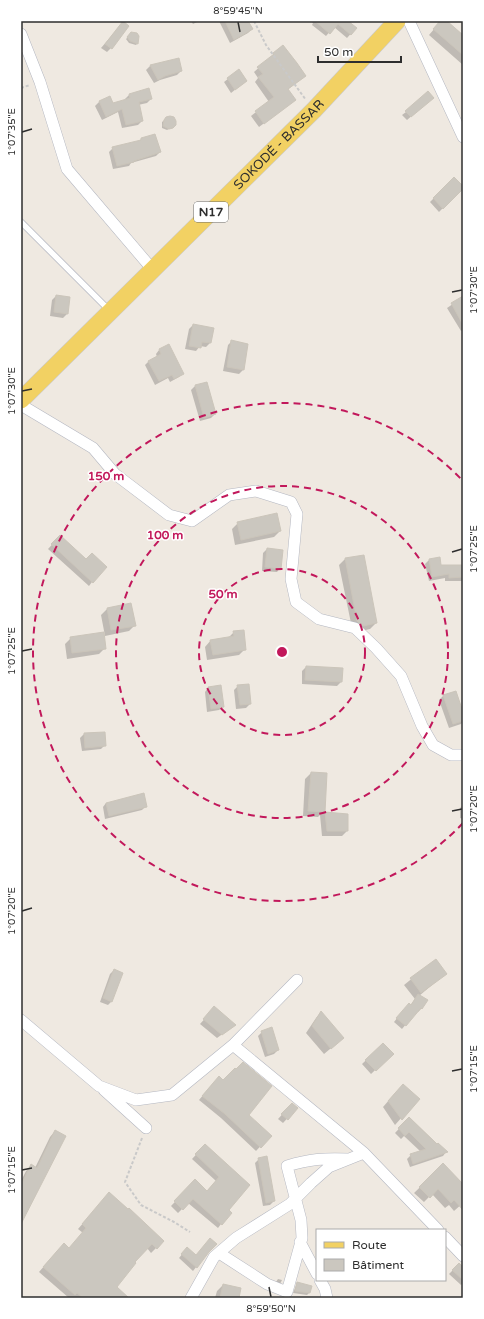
<svg xmlns="http://www.w3.org/2000/svg" width="484" height="1319" viewBox="0 0 484 1319" font-family="'Varela Round',sans-serif">
<style>
.shadow{fill:#0003}
.building{fill:#cbc7bf;stroke:#cbc5ba}
.lines{fill:none;stroke-linecap:round;stroke-linejoin:round}
.lane-casing{stroke:#b4b7c1;stroke-width:7}
.street-casing{stroke:#b4b7c1;stroke-width:12}
.primary-casing{stroke:#c9c9c9;stroke-width:18}
.path{stroke:#c9c9c9;stroke-width:2;stroke-dasharray:3 2;stroke-linecap:butt}
.lane{stroke:#fff;stroke-width:5.5}
.street{stroke:#fff;stroke-width:11}
.primary{stroke:#f2d163;stroke-width:17}
.ticks{fill:none;stroke:#2e2e2e;stroke-width:1.5}
.ring{fill:none;stroke:#c2185b;stroke-width:2;stroke-dasharray:7 5}
.labels{text-anchor:middle;dominant-baseline:central;stroke-width:3;stroke-linejoin:round;paint-order:stroke}
.shield{fill:#fff;stroke:#6d6d6d;stroke-width:1}
.shield-label{font-size:12px;font-weight:bold;fill:#2e2e2e}
.street-label{font-size:13px;fill:#2e2e2e;stroke:#fff}
.centre{fill:#c2185b;stroke:#fff;stroke-width:2}
.ring-label{font-size:12px;text-anchor:middle;font-weight:bold;fill:#c2185b;stroke:#fff;stroke-width:3;stroke-linejoin:round;paint-order:stroke}
.neatline{fill:none;stroke:#2e2e2e;stroke-width:1.5}
.ticks-label{font-size:10px;text-anchor:middle;fill:#2e2e2e}
</style>
<rect width="100%" height="100%" fill="#efe9e1"/>
<path class="shadow" d="M191,21H199L193,24Z
M219,21H247L252,29L248,33L230,43Z
M310,21H346L356,28L347,38L334,27L326,36L312,25L313,23Z
M441,21H445L463,36V65L429,35Z
M120,26L111,48L107,52L101,48Z
M131,34L138,36L137,44L136,45L129,43L126,39Z
M274,54L305,76L287,90L295,100L259,127L251,116L269,102L255,82L258,78L254,72Z
M178,59L181,71L177,75L160,80L154,83L146,70L150,66Z
M238,71L246,81L231,93L224,82Z
M129,95L151,99L147,103L138,105L142,121L138,125L122,128L118,112L102,120L95,106L99,102L110,97L113,104L126,100L125,99Z
M428,102L407,120L402,115L406,112Z
M167,118L173,127L167,130L162,128V122Z
M141,139L160,152L156,156L131,163L129,166L113,169L109,152L113,148L139,142Z
M454,178L463,188L439,212L430,202Z
M56,296L67,314L63,318L50,316L52,300Z
M463,297V330L461,331L447,308Z
M193,325L210,343L206,347L200,346L196,351L185,349L189,329Z
M232,341L247,344L243,370L239,374L223,371L228,345Z
M159,350L183,373L179,377L170,382L168,378L155,385L145,365L149,361L157,357L156,354Z
M206,383L215,414L211,418L200,421L191,390L195,386Z
M238,523L280,531L274,537L235,545L232,529Z
M60,536L86,560L92,582L89,586L48,549Z
M267,549L280,568L277,572L262,571L263,553Z
M439,558L440,566H463V581H445V578L429,581L425,564L429,560Z
M345,559L376,623L370,629L357,632L352,628L339,565Z
M131,604L135,625L129,631L105,636L101,615L107,609Z
M234,632L245,649L239,655L207,660L205,647L211,640L228,638Z
M71,638L105,648L99,654L67,659L65,644Z
M306,667L341,682L337,686L302,684V671Z
M238,686L250,704L246,708L236,709L234,690Z
M208,688L223,707L219,710L207,712L205,692Z
M455,692L463,715V721L461,724L449,728L439,700L443,696Z
M84,734L105,745L101,749L82,751L80,738Z
M311,773L326,774L324,812L347,815V831L342,836H322L320,815L318,817L303,816L305,779Z
M106,803L146,806L142,810L105,819L103,807Z
M463,805V819L460,818V808Z
M435,960L445,974L419,996L426,1001L421,1009L418,1012L417,1011L402,1029L394,1022L406,1007L410,1006L415,999L404,985Z
M114,970L112,1001L108,1005L100,1002L110,974Z
M211,1012L235,1025L217,1038L200,1024Z
M321,1012L336,1044L324,1054L306,1033L316,1018Z
M262,1032L278,1050L274,1054L265,1057L258,1036Z
M383,1044L392,1054L371,1074L362,1064Z
M215,1081H223L248,1115L270,1136L256,1151L221,1118L199,1100Z
M397,1091L418,1099L395,1125L383,1107Z
M288,1108H297L283,1123L278,1119Z
M409,1118L446,1152L443,1156L410,1167L407,1159L411,1155L421,1152L404,1136L401,1139L395,1133Z
M55,1131L21,1221V1181L26,1171L31,1166L35,1168L50,1137Z
M205,1145L249,1185L227,1211L221,1224L218,1228L188,1203L178,1213L171,1206L195,1181L206,1192L216,1181L192,1159Z
M259,1159L274,1201L270,1205L263,1206L255,1163Z
M443,1165L463,1185V1203L454,1211L449,1205L445,1208L432,1194L424,1202L414,1193Z
M105,1198L163,1241L151,1253L147,1248L134,1262L116,1287L127,1298H73L72,1297L69,1298L39,1272L59,1249H69L83,1233L78,1229Z
M184,1252L196,1256L208,1252L193,1271L179,1258Z
M459,1264L463,1268V1283L461,1285L449,1274Z
M278,1279L282,1280L280,1284L276,1282Z
M297,1283L310,1287L309,1293L307,1295L293,1293Z
M223,1285L238,1298H215L217,1291Z"/>
<path class="building" d="M123,21L129,26L112,49L105,44Z
M225,21H248L253,29L234,40Z
M315,21H348L357,28L351,35L338,24L330,34Z
M440,21H447L463,35V55L433,29Z
M131,32L137,33L139,36L138,44L130,41L127,37Z
M283,45L297,63L306,76L288,89L296,100L264,124L255,111L274,97L258,77L263,74L257,67L274,54L273,53Z
M179,58L182,71L165,76L158,80L150,65Z
M239,69L247,81L235,90L227,78Z
M149,88L152,99L139,102L143,121L126,125L122,109L106,117L99,101L110,96L113,103L130,98L129,94Z
M428,91L434,98L411,117L405,111Z
M170,116L174,117L176,121V125L173,128L169,129L163,126L164,120L166,117Z
M155,134L161,152L134,161V162L117,166L112,147L141,140V138Z
M454,177L463,186V189L443,209L433,198Z
M56,295L70,297L68,314L54,312Z
M463,296V325L451,303Z
M193,324L214,328L211,343L202,342L201,348L189,346Z
M231,340L248,344L244,370L227,367Z
M169,344L184,374L174,379L172,375L159,381L148,361L161,354L159,349Z
M207,382L216,414L204,418L195,385Z
M277,513L281,531L241,540L237,522Z
M60,535L86,559L92,553L107,567L93,583L51,544Z
M267,548L283,550L281,569L265,567Z
M364,555L377,623L363,626L357,621L345,558Z
M440,557L441,565H463V577L449,578V574L432,577L429,559Z
M131,603L136,626L111,630L107,608Z
M244,630L246,650L213,655L210,640L234,636L233,631Z
M104,632L106,649L72,653L70,637Z
M306,666L343,668L342,682L305,680Z
M249,684L251,704L240,705L237,685Z
M221,685L224,707L211,709L208,687Z
M456,691L463,712V721L453,724L443,695Z
M105,732L106,746L85,748L84,733Z
M311,772L327,773L325,812L308,811Z
M144,793L147,807L109,816L106,803Z
M325,812L348,814V831H327Z
M436,959L447,974L421,993L410,978Z
M114,969L123,973L112,1002L103,998Z
M418,994L428,1000L422,1009L421,1008L406,1026L396,1018L409,1003L411,1005Z
M214,1006L236,1025L222,1035L203,1019Z
M321,1011L344,1038L331,1049L312,1026Z
M272,1027L279,1050L268,1054L261,1031Z
M383,1043L394,1054L376,1071L365,1060Z
M243,1062L272,1086L249,1115L272,1136L261,1148L225,1114L202,1096L219,1076L223,1080L235,1068L236,1069Z
M403,1084L420,1099L402,1120L388,1101Z
M292,1103L298,1108L288,1120L281,1114Z
M409,1117L437,1144L438,1143L448,1152L413,1164L410,1154L426,1149L409,1132L405,1136L398,1128Z
M55,1130L66,1136L21,1224V1185L31,1164L37,1168Z
M205,1144L250,1185L229,1210L232,1213L222,1225L193,1199L183,1210L174,1201L195,1179L207,1191L219,1177L195,1154Z
M267,1156L275,1201L266,1203L258,1158Z
M443,1163L463,1184V1210L454,1200L451,1203L438,1189L430,1198L419,1187Z
M109,1192L128,1209L129,1208L164,1241L157,1249L152,1244L135,1262L136,1263L117,1287L129,1298H83L77,1293L75,1295L43,1267L64,1243L69,1248L86,1228L82,1224Z
M210,1238L217,1244L209,1252L197,1268L181,1254L187,1247L196,1255Z
M459,1263L463,1267V1280L452,1270Z
M297,1282L312,1286L310,1293L295,1291Z
M223,1284L241,1288L239,1298H220Z"/>
<g class="lines">
<g class="lane-casing">
<path id="lane" d="M21,222L109,310"/>
</g>
<g class="street-casing">
<path id="street" d="M409,21L463,137
M21,34L40,82L67,169L153,270
M21,405L93,448L115,474L169,515L192,521L229,495L256,491L291,502L297,514L291,579L296,602L319,619L355,628L376,648L401,676L422,726L433,745L451,755H463
M21,1020L99,1086L136,1100L172,1095L233,1045L297,980
M233,1045L364,1153L438,1230
M104,1090L146,1128
M445,1237L463,1256
M300,1242L317,1274
M219,1253L267,1284L287,1292L302,1238L301,1220L287,1166C310,1159 324,1158 348,1159
M320,1280L325,1289L327,1298
M191,1298L214,1257L236,1238L290,1204L311,1183L329,1167L364,1153"/>
</g>
<g class="primary-casing">
<g id="primary">
<path id="s1" d="M21,400L314,110L397,21"/>
</g>
</g>
<path class="path" d="M254,21L266,45L306,100
M21,88L30,85
M142,1138L125,1182L141,1205L174,1222L190,1232"/>
<use href="#lane" class="lane"/>
<use href="#street" class="street"/>
<use href="#primary" class="primary"/>
</g>
<path class="ticks" d="M238,22L240,32M22,132L32,129M452,292L462,290M22,391L32,389M452,552L462,549M22,651L32,649M452,811L462,809M22,911L32,908M452,1071L462,1069M22,1170L32,1168M269,1287L271,1297"/>
<g class="ring">
<circle cx="282" cy="652" r="83"/>
<circle cx="282" cy="652" r="166"/>
<path d="M463 823A249 249 0 1 1 463 481"/>
</g>
<g class="labels">
<rect class="shield" x="194" y="202" width="34" height="20" rx="3"/>
<g class="shield-label">
<text x="211" y="212">N17</text>
</g>
<g class="street-label">
<text stroke="none"><textPath href="#s1" startOffset="363">SOKODÉ - BASSAR</textPath></text>
</g>
</g>
<circle cx="282" cy="652" r="6" class="centre"/>
<g class="ring-label">
<text x="106" y="480">150 m</text>
<text x="165" y="539">100 m</text>
<text x="223" y="598">50 m</text>
</g>
<rect width="484" height="1319" fill="none" stroke="#ffffff" stroke-width="44"/>
<rect x="316" y="1229" width="130" height="52" fill="#ffffff" stroke="#ababab"/>
<rect x="324" y="1242" width="20" height="6" fill="#f2d163" stroke="#ababab"/>
<text x="352" y="1249" font-size="12" fill="#2e2e2e">Route</text>
<rect x="324" y="1259" width="20" height="12" fill="#cbc7bf" stroke="#ababab"/>
<text x="352" y="1269" font-size="12" fill="#2e2e2e">Bâtiment</text>
<path d="M318 56v6h83v-6" fill="none" stroke="#2e2e2e" stroke-width="2"/>
<text x="324" y="56" font-size="12" fill="#2e2e2e" stroke="#ffffff" stroke-width="3" paint-order="stroke">50 m</text>
<rect x="22" y="22" width="440" height="1275" class="neatline"/>
<g class="ticks-label">
<text x="238" y="14">8°59'45"N</text>
<text transform="translate(11 132) rotate(-90)" y="4">1°07'35"E</text>
<text transform="translate(473 290) rotate(-90)" y="4">1°07'30"E</text>
<text transform="translate(11 391) rotate(-90)" y="4">1°07'30"E</text>
<text transform="translate(473 549) rotate(-90)" y="4">1°07'25"E</text>
<text transform="translate(11 651) rotate(-90)" y="4">1°07'25"E</text>
<text transform="translate(473 809) rotate(-90)" y="4">1°07'20"E</text>
<text transform="translate(11 911) rotate(-90)" y="4">1°07'20"E</text>
<text transform="translate(473 1069) rotate(-90)" y="4">1°07'15"E</text>
<text transform="translate(11 1170) rotate(-90)" y="4">1°07'15"E</text>
<text x="271" y="1312">8°59'50"N</text>
</g>
</svg>
